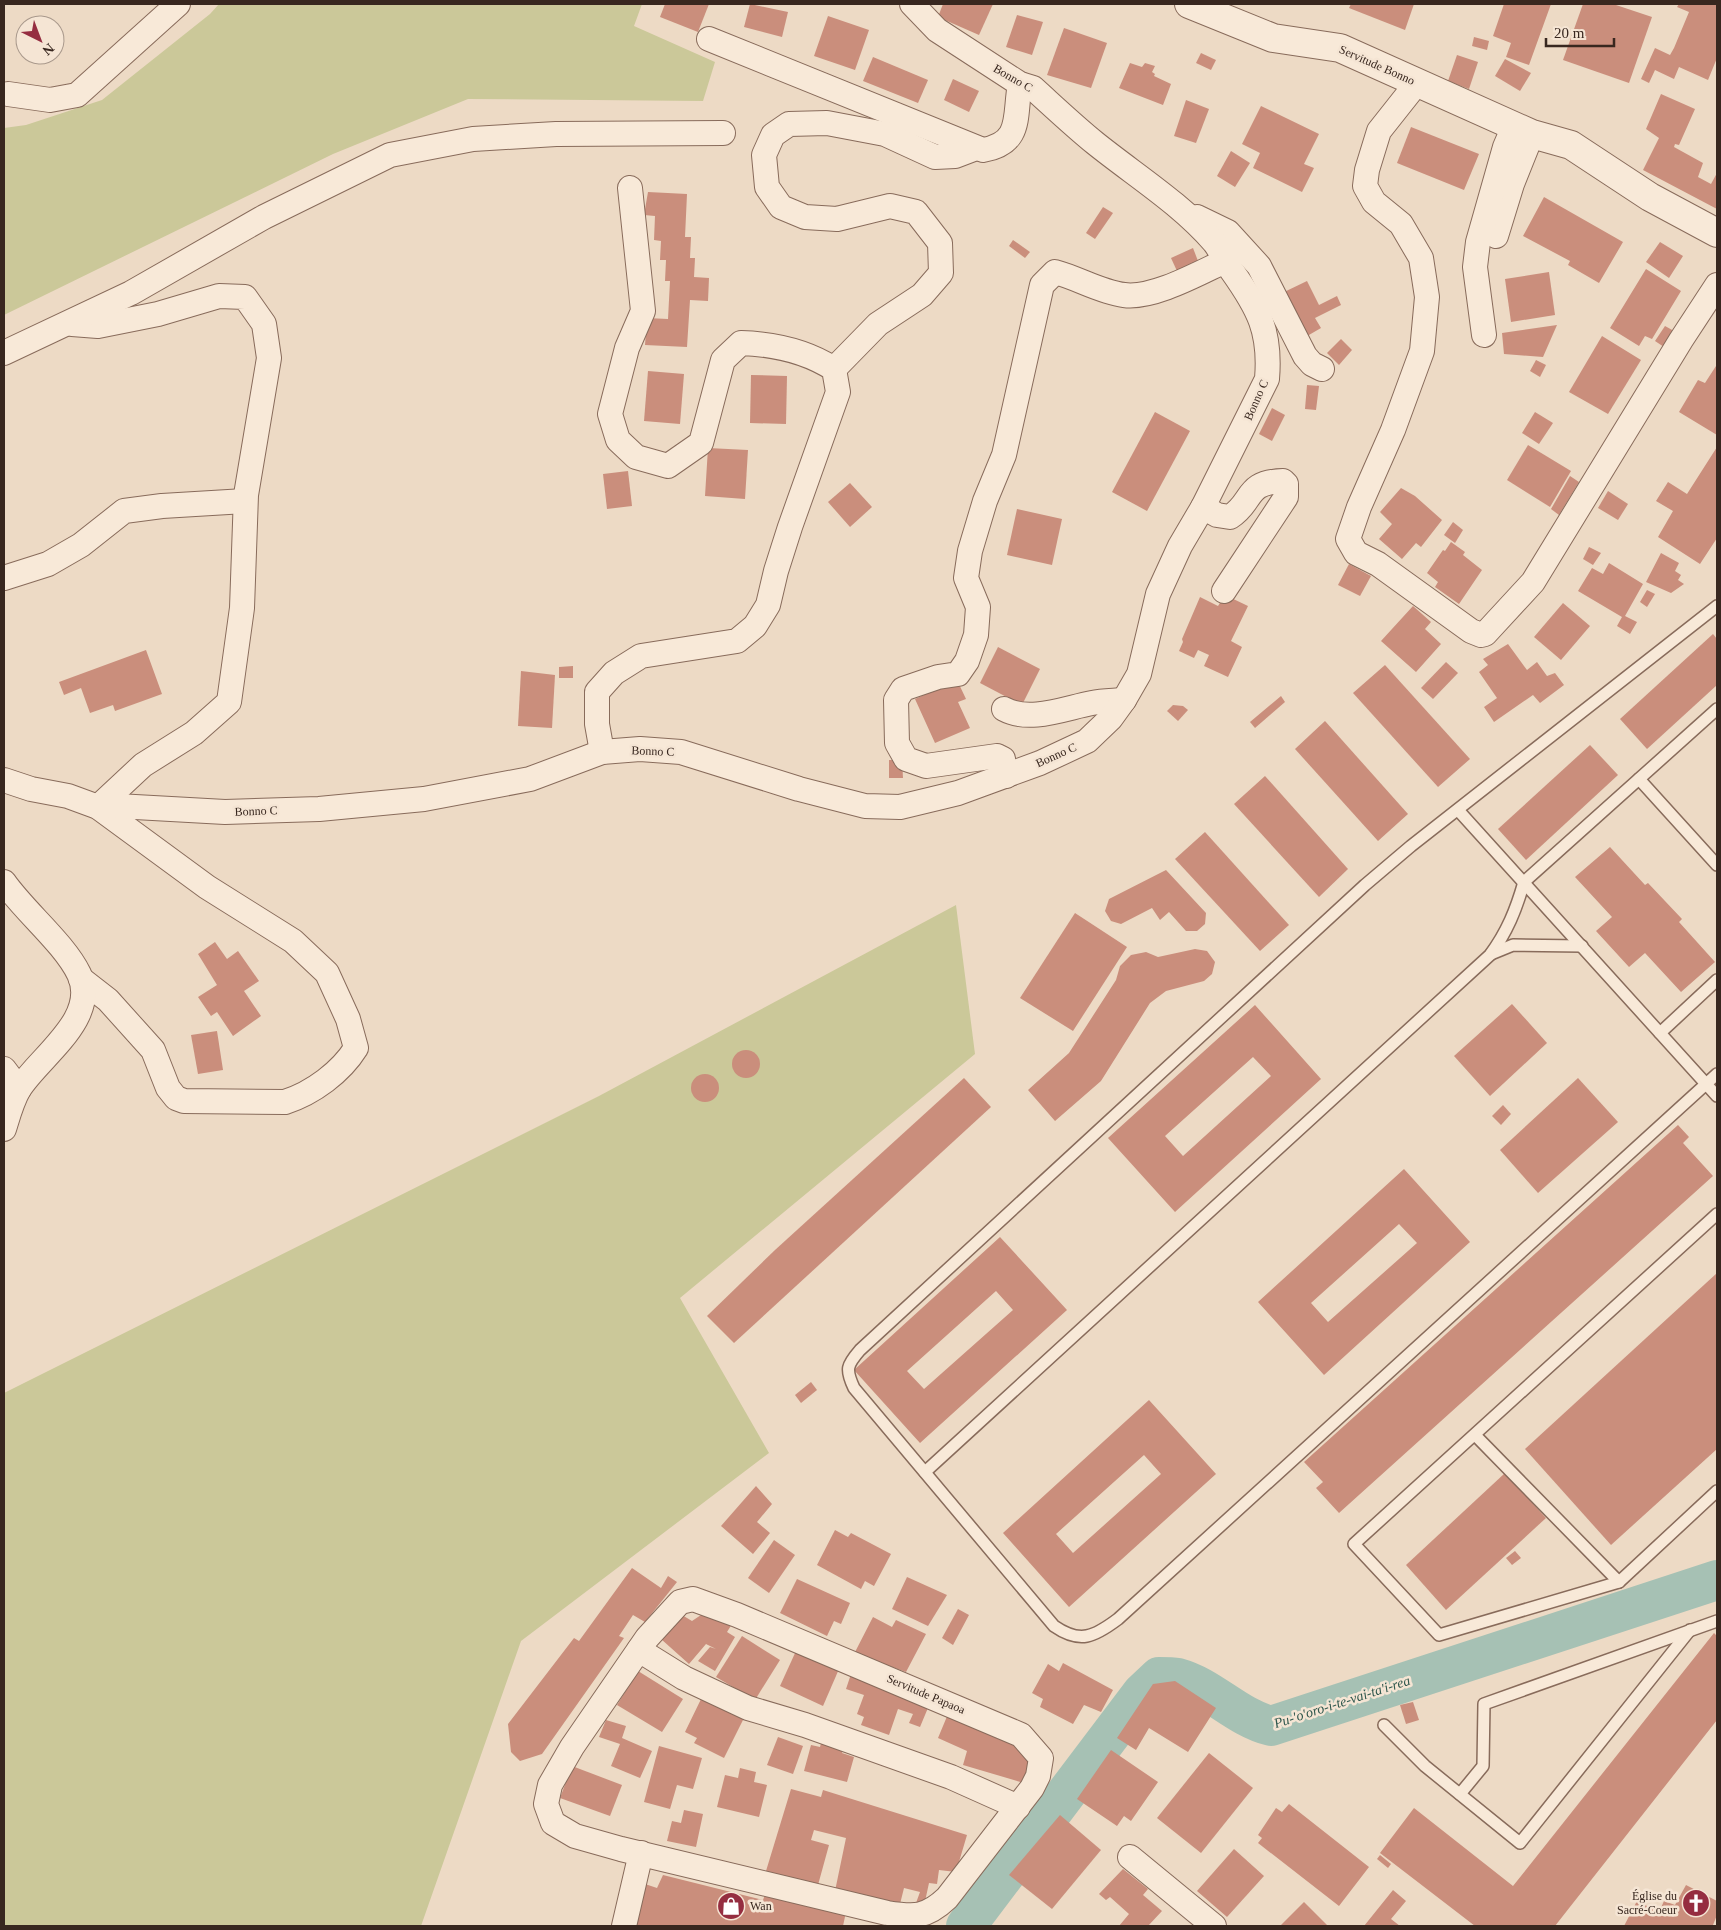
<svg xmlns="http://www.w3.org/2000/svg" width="1721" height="1930" viewBox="0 0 1721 1930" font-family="'Times New Roman',serif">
	<rect width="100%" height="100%" fill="#eddac5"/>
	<g fill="#cbc899">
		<polygon points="219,4 642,4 634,26 715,62 703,101 468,99 333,154 4,315 4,128 26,125 102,100 210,14"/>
		<polygon points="956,905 975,1054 680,1298 769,1453 521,1641 421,1926 4,1926 4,1393 599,1096"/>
	</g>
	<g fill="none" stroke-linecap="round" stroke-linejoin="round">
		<path stroke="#a6c1b4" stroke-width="40" d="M 966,1926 L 1142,1693 L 1159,1677 C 1165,1677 1172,1677 1178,1678 C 1211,1687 1236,1717 1271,1726 L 1717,1580"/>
	</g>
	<g fill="#ca8e7c" fill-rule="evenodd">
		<polygon points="665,4 709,4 698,32 660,17"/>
		<polygon points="750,4 788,12 782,37 744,27"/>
		<polygon points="943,4 993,4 979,35 938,17"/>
		<polygon points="1351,4 1414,4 1405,30 1349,8"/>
		<polygon points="1504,4 1551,4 1529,65 1506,57 1511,43 1493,36"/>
		<polygon points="1583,4 1613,4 1652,17 1629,83 1563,60"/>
		<polygon points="1679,4 1717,4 1717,58 1708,80 1679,67 1674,79 1655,70 1649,83 1641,79 1655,48 1670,55 1674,48 1689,12 1677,7"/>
		<polygon points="1017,15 1043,22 1032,55 1006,47"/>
		<polygon points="828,16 869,30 855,70 814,56"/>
		<polygon points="1064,28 1107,43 1091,88 1047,75"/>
		<polygon points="1474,37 1489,41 1487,50 1472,46"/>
		<polygon points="1201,53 1216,60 1211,70 1196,63"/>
		<polygon points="1457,55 1478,62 1469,89 1448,81"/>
		<polygon points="873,57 928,80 918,103 863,81"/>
		<polygon points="1505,59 1531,73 1520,91 1495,76"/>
		<polygon points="1130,63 1142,67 1145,63 1155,66 1152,72 1155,74 1154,76 1171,84 1163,105 1119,88"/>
		<polygon points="953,79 979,91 969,112 944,100"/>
		<polygon points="1661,94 1695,109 1679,145 1675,144 1674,147 1703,163 1698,177 1711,184 1717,173 1717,209 1643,170 1659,138 1646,129"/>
		<polygon points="1186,100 1209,109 1196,143 1174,136"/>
		<polygon points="1261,106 1319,134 1304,164 1314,168 1302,192 1253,168 1260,153 1242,144"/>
		<polygon points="1411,127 1479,154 1464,190 1397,163"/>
		<polygon points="1231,151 1250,163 1235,187 1217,176"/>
		<polygon points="648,192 687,194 685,237 691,237 690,258 695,258 694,277 709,278 708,301 690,300 687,347 645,345 647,318 668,319 670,281 665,281 666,260 660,260 661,241 654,240 655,216 644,215"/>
		<polygon points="1544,197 1623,242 1599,283 1568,265 1570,261 1523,236"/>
		<polygon points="1103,207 1113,213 1095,239 1086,233"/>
		<polygon points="1013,240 1030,252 1025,258 1009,246"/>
		<polygon points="1660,242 1683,256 1669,278 1646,262"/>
		<polygon points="1193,248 1198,261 1177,271 1171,258"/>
		<polygon points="1646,269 1681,291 1652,339 1645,336 1639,346 1610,328"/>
		<polygon points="1549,272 1555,315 1511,322 1505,279"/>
		<polygon points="1307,281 1319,305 1337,296 1341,305 1315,318 1321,328 1302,339 1280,294"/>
		<polygon points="1557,325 1543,357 1504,354 1502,333"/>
		<polygon points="1665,326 1674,331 1664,347 1655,341"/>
		<polygon points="1602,336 1641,360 1608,414 1569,392"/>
		<polygon points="1341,339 1352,350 1339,365 1327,353"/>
		<polygon points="1536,360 1546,365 1540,377 1530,371"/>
		<polygon points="1716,366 1717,366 1717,435 1679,412 1698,380 1705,383"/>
		<polygon points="648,371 684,374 680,424 644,421"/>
		<polygon points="751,375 787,376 786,424 750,423"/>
		<polygon points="1307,385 1319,386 1316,410 1305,409"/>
		<polygon points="1272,408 1285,415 1272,441 1259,434"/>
		<polygon points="1155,412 1190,431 1147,511 1112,492"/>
		<polygon points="1535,412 1553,423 1539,444 1522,433"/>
		<polygon points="1528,445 1571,471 1550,507 1507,480"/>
		<polygon points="1717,447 1717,538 1700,564 1658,537 1673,511 1656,501 1668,482 1687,494"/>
		<polygon points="708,448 748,450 745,499 705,496"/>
		<polygon points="628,471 632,506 607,509 603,474"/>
		<polygon points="1570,476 1579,482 1559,515 1551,509"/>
		<polygon points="850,483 872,507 850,527 828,502"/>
		<polygon points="1401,488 1415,496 1442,520 1421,547 1416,543 1402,559 1379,539 1392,524 1380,512"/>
		<polygon points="1608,491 1628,504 1618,520 1598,508"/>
		<polygon points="1017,509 1062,519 1052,565 1007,555"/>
		<polygon points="1453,522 1463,530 1455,543 1444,535"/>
		<polygon points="1451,542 1465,552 1463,555 1482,570 1459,604 1435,587 1438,582 1427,573 1443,550 1445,551"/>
		<polygon points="1589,547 1601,553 1593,565 1583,559"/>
		<polygon points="1661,553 1679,563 1675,571 1681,575 1678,580 1684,584 1671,593 1646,582"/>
		<polygon points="1609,563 1643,584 1625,616 1637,622 1630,634 1617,626 1622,617 1578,591 1592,568 1603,574"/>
		<polygon points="1349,564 1371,576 1360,596 1338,585"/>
		<polygon points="1647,590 1655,594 1647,607 1640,602"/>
		<polygon points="1225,595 1248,606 1231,641 1242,647 1228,677 1204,666 1209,655 1198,650 1194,658 1179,651 1183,642 1182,639 1200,597 1218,606"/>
		<polygon points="1563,603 1590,626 1561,660 1534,637"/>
		<polygon points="1413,606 1431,622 1425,629 1441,644 1416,672 1381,641"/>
		<polygon points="1713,634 1717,639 1717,685 1647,749 1620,719"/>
		<polygon points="1508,644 1527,670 1537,662 1547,676 1555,673 1564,685 1540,703 1533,695 1494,722 1484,707 1497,698 1479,672 1488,665 1483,659"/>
		<polygon points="998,647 1040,669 1022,705 980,683"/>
		<polygon points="146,650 162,694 115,711 113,705 90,713 81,688 64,695 59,682"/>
		<polygon points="1446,662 1458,673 1433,699 1421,688"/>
		<polygon points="1385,665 1470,759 1438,787 1353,693"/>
		<polygon points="573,666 573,678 559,678 559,667"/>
		<polygon points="521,671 555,675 552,728 518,726"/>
		<polygon points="957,680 966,699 958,702 970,728 935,743 915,699"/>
		<polygon points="1281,696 1285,702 1255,728 1250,722"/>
		<polygon points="1173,705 1183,706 1188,710 1178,721 1167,711"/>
		<polygon points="1325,721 1408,814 1378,841 1295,749"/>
		<polygon points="1590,745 1618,775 1526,860 1498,829"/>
		<polygon points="889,760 902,760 903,778 889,778"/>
		<polygon points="1265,776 1348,869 1319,897 1234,804"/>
		<polygon points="1205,832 1289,925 1260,951 1175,859"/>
		<polygon points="1610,847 1645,885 1648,883 1682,919 1679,922 1715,962 1681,992 1645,953 1629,967 1596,931 1612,917 1575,877"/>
		<polygon points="1166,870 1206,913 1205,924 1197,931 1186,931 1169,912 1160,920 1152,908 1121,924 1111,921 1105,911 1109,899"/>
		<polygon points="1075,913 1127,947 1073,1031 1020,998"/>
		<polygon points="215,942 227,959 238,951 259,981 244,991 261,1016 233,1036 217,1012 211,1016 198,997 217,985 198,954"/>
		<polygon points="1195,949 1207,951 1215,962 1212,974 1204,981 1166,991 1150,1003 1101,1081 1055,1121 1028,1090 1069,1053 1116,980 1120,966 1131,955 1146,952 1158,957"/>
		<polygon points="1512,1004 1547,1043 1490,1096 1454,1056"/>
		<path d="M 1255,1005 L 1321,1079 L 1175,1212 L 1108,1138 ZM 1253,1057 L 1271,1076 L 1183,1156 L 1165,1136 Z"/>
		<polygon points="217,1031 223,1070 198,1074 191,1035"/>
		<circle cx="746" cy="1064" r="14"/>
		<circle cx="705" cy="1088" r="14"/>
		<polygon points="964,1078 991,1107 734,1343 707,1316 775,1250"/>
		<polygon points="1578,1078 1618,1122 1538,1193 1500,1150"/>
		<polygon points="1503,1105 1511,1114 1501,1125 1492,1116"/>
		<polygon points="1678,1125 1689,1137 1683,1143 1713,1176 1339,1513 1316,1488 1323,1482 1304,1462"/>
		<path d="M 1404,1169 L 1470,1242 L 1324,1375 L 1258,1302 ZM 1399,1224 L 1417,1243 L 1328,1322 L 1311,1303 Z"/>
		<path d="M 1000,1237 L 1067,1310 L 920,1443 L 854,1370 ZM 996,1291 L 1013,1310 L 924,1389 L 907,1371 Z"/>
		<polygon points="1717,1273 1717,1449 1611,1545 1525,1449"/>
		<polygon points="811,1382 817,1390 801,1403 795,1395"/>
		<path d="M 1149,1400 L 1216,1474 L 1069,1607 L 1003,1533 ZM 1144,1455 L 1161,1474 L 1073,1553 L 1056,1534 Z"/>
		<polygon points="1505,1473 1546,1518 1446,1610 1406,1565"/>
		<polygon points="756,1486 772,1504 757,1522 770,1533 753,1554 721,1526"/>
		<polygon points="835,1530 848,1537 851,1533 891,1554 874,1586 865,1581 861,1589 817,1565"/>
		<polygon points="774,1540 795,1555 769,1593 748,1578"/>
		<polygon points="1515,1551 1521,1558 1512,1565 1506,1558"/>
		<polygon points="632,1568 661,1588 668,1576 677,1582 645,1622 633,1615 619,1636 624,1638 542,1754 520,1761 511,1752 508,1724 574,1638 579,1641"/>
		<polygon points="907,1577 947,1595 928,1626 892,1609"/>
		<polygon points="797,1579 850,1603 841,1624 834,1621 827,1636 780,1613"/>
		<polygon points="958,1609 969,1615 953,1645 942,1638"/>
		<polygon points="704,1613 732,1624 727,1632 735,1637 715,1671 698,1661 710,1647 716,1649 706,1644 689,1664 661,1639 682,1615 692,1621"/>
		<polygon points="873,1617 892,1627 896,1620 926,1634 906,1672 884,1664 882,1667 854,1654"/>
		<polygon points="1714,1633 1717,1636 1717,1720 1555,1926 1475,1926 1380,1853 1414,1808 1513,1886"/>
		<polygon points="742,1636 780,1660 755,1700 716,1677"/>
		<polygon points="796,1651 839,1669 823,1706 780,1686"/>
		<polygon points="1063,1663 1113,1690 1101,1712 1084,1705 1073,1724 1040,1707 1043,1699 1032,1693 1048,1664 1059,1671"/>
		<polygon points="638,1671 683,1699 662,1732 617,1705"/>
		<polygon points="851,1674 930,1703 920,1727 909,1723 913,1714 898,1709 889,1735 861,1725 864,1717 857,1714 864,1695 846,1689"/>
		<polygon points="1175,1681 1216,1708 1188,1752 1149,1728 1136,1750 1117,1738 1153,1684"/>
		<polygon points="703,1695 745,1716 724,1758 694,1743 697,1738 685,1732"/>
		<polygon points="1413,1702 1419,1720 1406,1724 1400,1705"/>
		<polygon points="948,1714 1022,1743 1033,1759 1024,1783 963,1765 967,1751 938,1738"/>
		<polygon points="606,1720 626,1726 622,1738 652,1751 640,1778 611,1766 620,1744 599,1737"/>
		<polygon points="778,1737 803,1746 793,1774 767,1765"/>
		<polygon points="822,1740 844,1746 842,1753 854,1757 847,1782 804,1771 811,1745 820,1747"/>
		<polygon points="659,1746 702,1758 693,1789 677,1785 670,1809 644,1802"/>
		<polygon points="1111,1750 1158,1782 1131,1821 1124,1816 1117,1826 1077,1799"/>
		<polygon points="1209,1753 1253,1788 1201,1853 1157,1818"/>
		<polygon points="572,1766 622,1785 610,1816 560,1798"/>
		<polygon points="740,1768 756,1772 754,1782 767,1785 759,1817 717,1807 725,1775 738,1778"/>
		<polygon points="791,1789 821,1797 823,1790 967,1835 956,1872 939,1870 937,1884 929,1883 924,1906 916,1903 920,1892 904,1888 900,1904 835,1891 846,1838 814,1830 811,1840 829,1845 818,1885 766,1871"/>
		<polygon points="1289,1804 1369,1867 1339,1906 1258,1843 1262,1838 1258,1835 1276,1808 1282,1812"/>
		<polygon points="684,1810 703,1814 696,1847 667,1841 672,1821 681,1823"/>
		<polygon points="1060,1815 1101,1850 1052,1909 1009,1875"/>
		<polygon points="1234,1849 1264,1876 1227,1917 1197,1891"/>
		<polygon points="1380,1855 1391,1864 1388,1868 1377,1859"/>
		<polygon points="1123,1869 1148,1889 1143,1895 1162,1911 1148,1926 1119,1926 1129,1914 1110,1897 1106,1900 1099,1894"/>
		<polygon points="663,1875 763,1900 766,1892 846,1912 843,1926 633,1926 645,1884 657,1888"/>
		<polygon points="1686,1885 1717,1901 1717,1915 1713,1925 1715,1926 1624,1926 1637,1901 1659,1912 1664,1901 1675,1905"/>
		<polygon points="1393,1890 1406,1901 1391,1919 1400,1926 1364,1926"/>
		<polygon points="1304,1902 1328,1926 1280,1926"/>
	</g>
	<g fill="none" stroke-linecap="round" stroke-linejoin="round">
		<g stroke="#886b5b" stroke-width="14">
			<g id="service">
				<path d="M 1717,606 L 1411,846 L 1365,885 L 860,1350 C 847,1365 845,1369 854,1388 L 1054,1626 C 1080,1644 1094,1637 1118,1619 L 1717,1074"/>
				<polyline points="1639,779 1717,865"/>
				<polyline points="1458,810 1717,1096"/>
				<polyline points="1491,954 1513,945 1582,946"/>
				<polyline points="1660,1033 1717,980"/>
				<polyline points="1475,1435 1619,1582 1717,1491"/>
				<path d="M 925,1472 L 1490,955 C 1507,932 1516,910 1524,882 L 1717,709"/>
				<polyline points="1619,1582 1439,1635 1354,1544 1717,1214"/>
				<polyline points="1384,1725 1425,1766 1520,1843 1690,1630"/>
				<polyline points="1460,1794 1483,1766 1484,1704 1717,1621"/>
			</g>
		</g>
		<g stroke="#886b5b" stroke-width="26">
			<g id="minor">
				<path d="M 709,39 L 983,150 C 1023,143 1014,116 1020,84"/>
				<polyline points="1417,83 1379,131 1367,170 1365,186 1374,202 1401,224 1421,258 1427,297 1422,351 1393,430 1359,507 1348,539 1356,553 1378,564 1471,631 1481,635 1485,634 1533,582 1681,340 1717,285"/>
				<polyline points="8,94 50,100 77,95 178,4"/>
				<polyline points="1197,217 1228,232 1259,266 1305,356 1312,364 1322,369"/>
				<polyline points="1496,236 1512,184 1532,134"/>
				<polyline points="72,324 98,326 158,314 219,296 245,297 264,324 269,358 246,495 242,608 229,702 194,733 143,765 98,807"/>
				<polyline points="1484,335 1475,267 1478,242 1505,147 1514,126"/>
				<polyline points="4,353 131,293 264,217 390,155 473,139 556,134 723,133"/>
				<polyline points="834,369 878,324 922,295 941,273 940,243 916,212 890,206 837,219 805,217 781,207 767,187 764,155 773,135 789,124 827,123 885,134 935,157 955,156 976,148"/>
				<path d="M 1203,507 L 1217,515 L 1230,517 C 1254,502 1244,482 1283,481 L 1286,484 L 1286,497 L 1224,591"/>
				<polyline points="4,578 48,564 81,545 124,511 162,506 245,501"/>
				<path d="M 1004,709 C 1030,723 1065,708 1092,703 C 1102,701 1113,701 1124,700"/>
				<path d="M 602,752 L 597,724 L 597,692 L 614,673 L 641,656 L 737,641 L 755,626 L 768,605 L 776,571 L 790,527 L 838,392 L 834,369 C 806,351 774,344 741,343 L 723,360 L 701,443 L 668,466 L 636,457 L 618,440 L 610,414 L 627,348 L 643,311 L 630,188"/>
				<path d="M 1006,776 L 1003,759 L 997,756 L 926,766 L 906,759 L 897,743 L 896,700 L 903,689 L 938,677 L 958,674 L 967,661 L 976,635 L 978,607 L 966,578 L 970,551 L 985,501 L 1004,455 L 1042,285 L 1055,272 C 1078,278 1100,292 1124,295 C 1153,299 1199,273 1225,261"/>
				<path d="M 4,780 L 31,789 L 68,796 L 98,807 L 207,887 L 293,941 L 327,973 L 348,1019 L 356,1048 C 341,1072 313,1093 285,1102 L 184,1101 L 176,1098 L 168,1088 L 153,1050 L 108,1000 L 81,979"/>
				<path d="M 99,805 L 225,812 L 319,809 L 424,799 L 530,779 L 602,752 L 640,749 L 681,752 L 799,789 L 865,806 L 900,807 L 958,793 L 1040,763 L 1087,741 L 1111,718 L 1124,700 L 1139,674 L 1158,594 L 1180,546 L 1203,507 L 1267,379 C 1271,332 1259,309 1232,271 C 1226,262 1221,251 1214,242 C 1180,203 1136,176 1095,143 C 1074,126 1054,107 1033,88 L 1020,84 L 937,30 L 912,4"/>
				<path d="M 4,882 C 24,911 64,943 79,974 C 100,1018 39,1057 19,1089 C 12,1101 8,1116 4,1129"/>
				<polyline points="4,1069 19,1089"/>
				<path d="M 693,1599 L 737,1615 L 1021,1735 L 1041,1758 L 1038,1776 L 1032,1788 L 947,1898 C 926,1918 914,1917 887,1913 L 621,1849 L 575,1836 L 553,1823 L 546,1804 L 550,1785 L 572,1747 L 647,1638 L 680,1602 Z"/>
				<polyline points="639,1650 684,1678 748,1708 805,1725 951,1777 1018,1807"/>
				<polyline points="1130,1857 1214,1926"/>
				<polyline points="624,1926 641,1853"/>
			</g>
		</g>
		<g stroke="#886b5b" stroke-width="30">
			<polyline id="tertiary" points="1189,4 1273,38 1340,48 1532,134 1571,145 1650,197 1717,233"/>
		</g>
		<use href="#service" stroke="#f8e9d8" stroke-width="11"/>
		<use href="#minor" stroke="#f8e9d8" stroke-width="24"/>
		<use href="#tertiary" stroke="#f8e9d8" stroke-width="28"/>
	</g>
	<defs>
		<g id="church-disc" transform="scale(1.4375)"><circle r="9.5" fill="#952d40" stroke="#f5e5d4"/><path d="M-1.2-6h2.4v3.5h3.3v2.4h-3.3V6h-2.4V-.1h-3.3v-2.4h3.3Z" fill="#fff"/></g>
		<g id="shop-disc" transform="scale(1.4375)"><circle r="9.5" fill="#952d40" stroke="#f5e5d4"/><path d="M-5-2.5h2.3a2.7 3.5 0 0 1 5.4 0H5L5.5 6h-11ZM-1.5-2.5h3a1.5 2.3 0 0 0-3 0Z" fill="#fff"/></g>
	</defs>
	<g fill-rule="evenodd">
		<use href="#church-disc" x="1696" y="1903"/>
		<use href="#shop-disc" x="731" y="1906"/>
	</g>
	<g text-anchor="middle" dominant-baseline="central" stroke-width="5" stroke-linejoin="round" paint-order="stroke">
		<g font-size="12" fill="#38271f" stroke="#f5e5d4">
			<text transform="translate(1377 65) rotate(24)">Servitude Bonno</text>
			<text transform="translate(1013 78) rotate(30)">Bonno C</text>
			<text transform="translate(1256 400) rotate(-66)">Bonno C</text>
			<text transform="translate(653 751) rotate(2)">Bonno C</text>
			<text transform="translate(1056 755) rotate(-24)">Bonno C</text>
			<text transform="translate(256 811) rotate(-2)">Bonno C</text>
			<text transform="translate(926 1694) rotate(23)">Servitude Papaoa</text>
		</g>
		<g font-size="12" fill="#38271f" stroke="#f5e5d4" text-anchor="end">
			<text x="1677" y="1896">Église du<tspan x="1677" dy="14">Sacré-Coeur</tspan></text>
			<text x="750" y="1906" text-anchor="start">Wan</text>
		</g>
		<g font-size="14" font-style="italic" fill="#2f574d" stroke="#f5e5d4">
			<text transform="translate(1342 1702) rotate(-18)">Pu-'o'oro-i-te-vai-ta'i-rea</text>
		</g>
	</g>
	<rect width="1721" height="1930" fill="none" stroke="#38271f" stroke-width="10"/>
	<g transform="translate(40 40) rotate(138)"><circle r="24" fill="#f5e5d4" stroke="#a9998c"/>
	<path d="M0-4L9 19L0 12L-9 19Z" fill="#952d40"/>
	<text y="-8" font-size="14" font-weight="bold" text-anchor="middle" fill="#38271f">N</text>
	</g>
	<path d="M1546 38v8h68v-8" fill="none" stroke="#38271f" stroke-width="2.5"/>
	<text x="1554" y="38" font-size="15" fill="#38271f" stroke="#f5e5d4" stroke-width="4" paint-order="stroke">20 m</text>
</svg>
